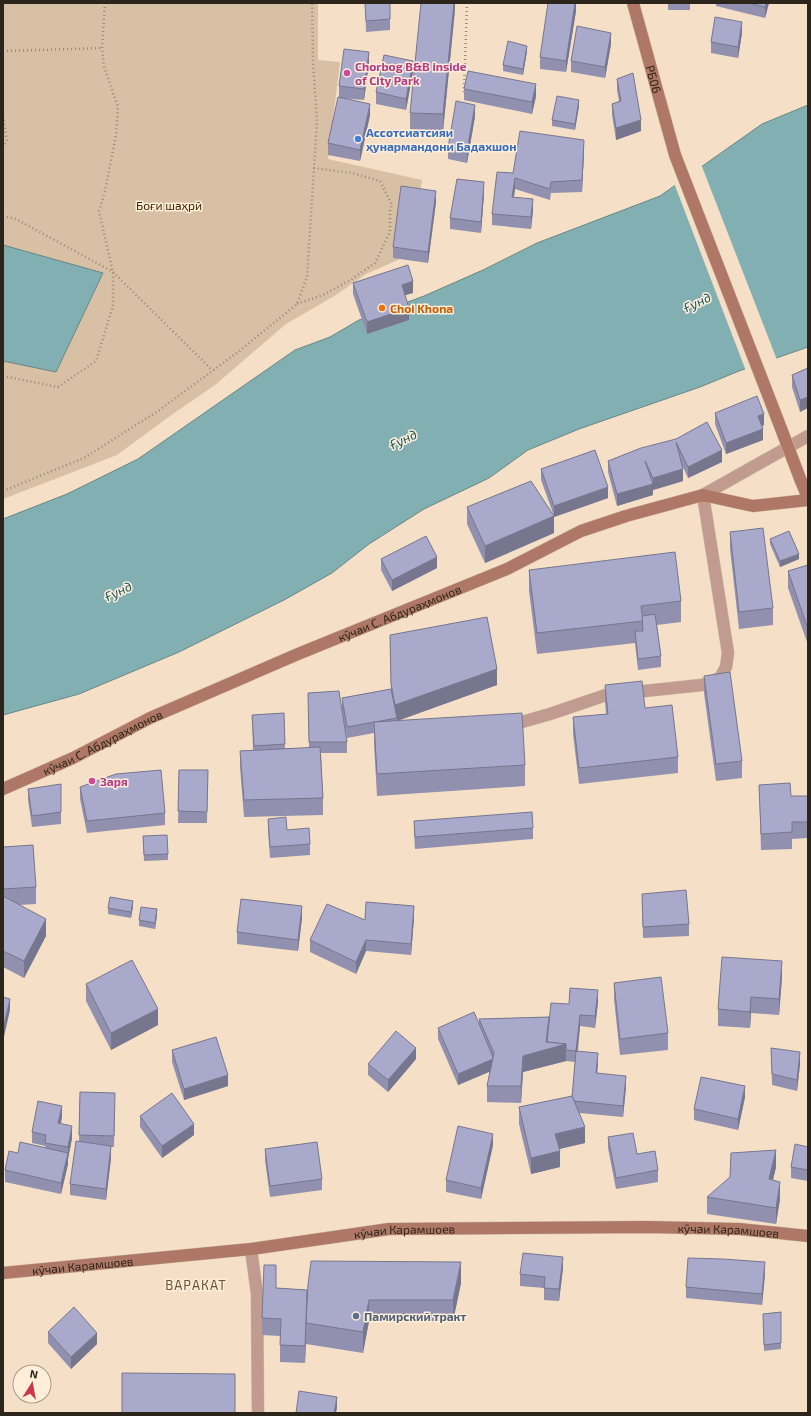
<svg xmlns="http://www.w3.org/2000/svg" width="811" height="1416" viewBox="0 0 811 1416" font-family="'Exo 2',sans-serif">
	<rect width="100%" height="100%" fill="#f5e0c7"/>
	<polygon fill="#d7c0a3" points="3,3 318,3 318,60 340,62 328,159 422,180 414,232 409,255 366,274 336,295 286,324 215,385 170,416 117,455 3,499"/>
	<g fill="#82b0b2" stroke="#688685">
		<polygon points="808,105 808,347 739,371 700,387 579,429 528,450 489,478 424,509 369,544 332,573 284,600 179,652 79,694 3,715 3,519 67,494 138,459 295,350 330,337 359,320 424,296 483,270 537,243 660,196 762,124"/>
		<polygon points="3,245 103,273 56,372 3,361"/>
	</g>
	<polygon fill="#f5e0c7" points="701,164 777,360 746,371 674,183"/>
	<g fill="none" stroke-linecap="round" stroke-linejoin="round">
		<g stroke="#d1bea8" stroke-width="13">
			<g id="street">
				<polyline points="507,725 522,722 550,714 606,695 702,685 720,678 726,667 728,653 703,495 808,436"/>
				<polyline points="251,1249 257,1294 258,1413"/>
			</g>
		</g>
		<g stroke="#d1bea8" stroke-width="13">
			<g id="secondary">
				<path id="s1" d="M 633,3 L 675,155 L 777,418"/>
				<polyline points="801,481 808,498"/>
				<path id="s2" d="M 3,789 L 73,758 L 150,718 L 298,654 L 507,569 L 581,531 L 626,516 L 703,495 L 753,506 L 808,500"/>
				<path id="s3" d="M 3,1273 L 251,1249 L 389,1229 L 647,1227 L 739,1229 L 808,1236"/>
			</g>
		</g>
		<g stroke="#988a78" stroke-width="2.5" stroke-dasharray="1 3" stroke-linecap="butt">
			<polyline points="3,51 102,48"/>
			<polyline points="464,92 467,3"/>
			<polyline points="3,116 7,141 3,147"/>
			<polyline points="3,216 16,219 113,272 212,370"/>
			<polyline points="297,304 323,295 352,279 375,263 390,232 390,210 392,205 380,181 352,173 313,168"/>
			<polyline points="3,376 58,387 96,361 113,306 113,272 99,211 105,191 116,135 118,107 104,67 102,48 105,3"/>
			<polyline points="3,491 84,458 158,411 238,352 297,304 307,277 317,121 313,62 312,3"/>
		</g>
		<use href="#street" stroke="#c19b8f" stroke-width="12"/>
		<use href="#secondary" stroke="#ae7766" stroke-width="12"/>
		<g stroke="#d1bea8" stroke-width="13" stroke-linecap="butt">
			<polyline id="secondary-bridge" points="777,418 801,481"/>
		</g>
		<use href="#secondary-bridge" stroke="#ae7766" stroke-width="12"/>
	</g>
	<g fill="#9191af">
		<polygon points="365,3 390,3 390,30 366,32"/>
		<polygon points="455,3 455,9 443,131 410,129 410,113"/>
		<polygon points="576,3 576,11 566,72 540,69 540,57"/>
		<rect x="668" y="3" width="22" height="7"/>
		<polygon points="716,3 769,3 765,18 716,6"/>
		<polygon points="742,33 738,58 711,53 711,42"/>
		<polygon points="611,44 605,78 571,72 571,61"/>
		<polygon points="527,51 523,75 503,71 503,65"/>
		<polygon points="369,63 364,100 339,98 370,115 360,161 328,155 328,143 339,97 339,86"/>
		<polygon points="413,72 406,110 376,104 376,92"/>
		<polygon points="617,79 641,131 616,140 612,115 612,104 619,101 617,90"/>
		<polygon points="464,89 536,96 532,114 464,100"/>
		<polygon points="579,106 575,130 552,126 552,120"/>
		<polygon points="475,116 467,163 448,159 448,148"/>
		<polygon points="584,151 582,192 551,193 550,200 515,189 514,197 533,210 531,229 492,225 492,214 513,173"/>
		<polygon points="484,194 481,233 450,229 450,218"/>
		<polygon points="436,202 428,263 393,258 393,247"/>
		<polygon points="353,283 413,293 405,295 409,320 367,334 353,294"/>
		<polygon points="808,368 800,412 792,387 792,375"/>
		<polygon points="715,413 764,425 762,426 763,440 726,454 715,424"/>
		<polygon points="676,439 722,462 688,478 682,465 683,481 653,490 653,495 617,506 608,472 608,461"/>
		<polygon points="541,469 608,498 554,517 554,533 485,563 467,524 467,507 554,516 541,480"/>
		<polygon points="730,532 773,608 773,625 739,629 730,549"/>
		<polygon points="770,539 799,559 780,567 770,544"/>
		<polygon points="381,559 437,568 392,591 381,570"/>
		<polygon points="808,565 808,645 788,588 788,571"/>
		<polygon points="529,570 681,601 681,622 657,625 661,656 661,667 638,670 635,643 537,654 529,591"/>
		<polygon points="390,635 497,685 397,721 525,765 525,786 377,796 374,744 374,733 347,738 342,711 347,742 347,753 321,753 323,798 323,815 244,817 240,767 240,751 253,750 252,715 284,713 285,749 309,748 308,693 342,709 342,698 391,689"/>
		<polygon points="704,676 742,761 742,778 716,781 704,693"/>
		<polygon points="605,685 645,708 678,757 678,773 579,784 573,734 573,717 606,714 605,702"/>
		<polygon points="179,770 208,770 207,823 178,823"/>
		<polygon points="61,784 61,824 32,827 28,800 28,789"/>
		<polygon points="759,785 791,796 808,796 808,838 792,839 792,849 761,850"/>
		<polygon points="80,787 165,813 165,825 87,833 80,799"/>
		<polygon points="268,819 287,830 310,844 310,855 270,858 268,830"/>
		<polygon points="414,821 533,828 533,839 415,849 414,832"/>
		<polygon points="143,836 168,854 168,860 144,861"/>
		<polygon points="3,847 36,887 36,904 19,905 46,936 24,978 3,967"/>
		<polygon points="642,894 689,924 689,936 643,938"/>
		<polygon points="133,906 131,918 108,914 108,908"/>
		<polygon points="157,915 155,929 139,926 139,920"/>
		<polygon points="302,918 298,951 237,944 237,932"/>
		<polygon points="414,918 411,955 366,951 356,974 310,952 310,940 365,920"/>
		<polygon points="782,977 779,1015 751,1013 750,1028 718,1026 718,1009"/>
		<polygon points="614,983 668,1033 668,1050 620,1055 614,999"/>
		<polygon points="86,984 158,1025 111,1050 86,1001"/>
		<polygon points="598,1002 595,1028 580,1026 578,1051 598,1064 597,1073 626,1087 623,1117 579,1113 585,1143 559,1149 560,1167 531,1174 519,1124 519,1107 572,1097 575,1062 566,1061 523,1072 521,1103 487,1102 487,1086 490,1071 458,1085 438,1039 438,1028 479,1025 479,1019 549,1017 569,1004"/>
		<polygon points="771,1048 800,1064 797,1091 772,1085"/>
		<polygon points="172,1050 228,1086 184,1100 172,1062"/>
		<polygon points="416,1059 388,1092 368,1075 368,1064"/>
		<polygon points="80,1092 115,1104 114,1147 111,1147 111,1158 106,1200 70,1195 70,1184 79,1142"/>
		<polygon points="745,1097 738,1130 694,1120 694,1109"/>
		<polygon points="140,1116 194,1135 162,1158 140,1127"/>
		<polygon points="62,1117 61,1124 72,1138 68,1159 68,1164 61,1194 5,1182 5,1170 18,1153 45,1148 45,1146 32,1143 32,1132"/>
		<polygon points="608,1137 637,1154 658,1170 658,1182 616,1189 608,1148"/>
		<polygon points="493,1145 481,1199 446,1192 446,1180"/>
		<polygon points="808,1147 808,1181 791,1178 791,1167"/>
		<polygon points="265,1149 322,1179 322,1190 270,1197 265,1160"/>
		<polygon points="776,1167 773,1180 780,1199 776,1224 707,1214 707,1197"/>
		<polygon points="563,1268 559,1301 544,1300 544,1288 520,1286 520,1274"/>
		<polygon points="765,1274 762,1305 686,1298 686,1287"/>
		<polygon points="461,1283 453,1321 369,1321 363,1353 306,1344 306,1340 305,1363 280,1362 280,1336 262,1335 262,1318 276,1288 307,1290"/>
		<polygon points="781,1312 781,1349 764,1351 763,1314"/>
		<polygon points="48,1332 97,1344 71,1369 48,1343"/>
	</g>
	<g fill="#76768e">
		<polygon points="454,3 455,3 455,9 443,131 443,114"/>
		<polygon points="575,3 576,3 576,11 566,72 566,61"/>
		<polygon points="766,3 769,3 765,18 765,7"/>
		<polygon points="742,22 742,33 738,58 738,47"/>
		<polygon points="611,33 611,44 605,78 605,67"/>
		<polygon points="527,46 527,51 523,75 523,69"/>
		<polygon points="369,52 369,63 364,100 364,89"/>
		<polygon points="413,61 413,72 406,110 406,99"/>
		<polygon points="536,84 536,96 532,114 532,102"/>
		<polygon points="579,100 579,106 575,130 575,124"/>
		<polygon points="370,104 370,115 360,161 360,150"/>
		<polygon points="475,105 475,116 467,163 467,151"/>
		<polygon points="641,120 641,131 616,140 616,128"/>
		<polygon points="584,140 584,151 582,192 582,180"/>
		<polygon points="515,178 515,189 512,208 512,197"/>
		<polygon points="484,182 484,194 481,233 481,222"/>
		<polygon points="436,191 436,202 428,263 428,252"/>
		<polygon points="533,199 533,210 531,229 531,217"/>
		<polygon points="413,281 413,293 402,296 402,285"/>
		<polygon points="409,308 409,320 367,334 367,322"/>
		<polygon points="808,397 808,408 800,412 800,400"/>
		<polygon points="764,414 764,425 758,428 758,416"/>
		<polygon points="763,429 763,440 726,454 726,443"/>
		<polygon points="722,450 722,462 688,478 688,467"/>
		<polygon points="683,469 683,481 653,490 653,495 617,506 617,494 653,484 653,478"/>
		<polygon points="608,487 608,498 554,517 554,506"/>
		<polygon points="554,516 554,533 485,563 485,546"/>
		<polygon points="799,554 799,559 780,567 780,561"/>
		<polygon points="437,557 437,568 392,591 392,580"/>
		<polygon points="497,669 497,685 397,721 397,718 395,718 395,705"/>
		<polygon points="133,901 133,906 131,918 131,912"/>
		<polygon points="302,906 302,918 298,951 298,940"/>
		<polygon points="414,906 414,918 411,955 411,944"/>
		<polygon points="157,909 157,915 155,929 155,923"/>
		<polygon points="46,919 46,936 24,978 24,961"/>
		<polygon points="366,940 366,951 356,974 356,962"/>
		<polygon points="782,961 782,977 779,1015 779,999"/>
		<polygon points="598,990 598,1002 595,1028 595,1016"/>
		<polygon points="751,997 751,1013 750,1028 750,1012"/>
		<polygon points="10,999 10,1010 3,1041 3,1029"/>
		<polygon points="158,1009 158,1025 111,1050 111,1033"/>
		<polygon points="580,1015 580,1026 576,1062 576,1051"/>
		<polygon points="566,1044 566,1061 523,1072 521,1103 521,1086 523,1056"/>
		<polygon points="416,1048 416,1059 388,1092 388,1080"/>
		<polygon points="800,1052 800,1064 797,1091 797,1080"/>
		<polygon points="598,1053 598,1064 596,1084 596,1073"/>
		<polygon points="494,1058 494,1070 458,1085 458,1074"/>
		<polygon points="228,1075 228,1086 184,1100 184,1089"/>
		<polygon points="626,1076 626,1087 623,1117 623,1106"/>
		<polygon points="745,1086 745,1097 738,1130 738,1119"/>
		<polygon points="62,1106 62,1117 58,1135 58,1123"/>
		<polygon points="194,1124 194,1135 162,1158 162,1146"/>
		<polygon points="72,1126 72,1138 68,1159 68,1147"/>
		<polygon points="585,1127 585,1143 555,1150 555,1134"/>
		<polygon points="493,1134 493,1145 481,1199 481,1188"/>
		<polygon points="111,1146 111,1158 106,1200 106,1189"/>
		<polygon points="776,1150 776,1167 769,1196 769,1179"/>
		<polygon points="560,1151 560,1167 531,1174 531,1158"/>
		<polygon points="68,1153 68,1164 61,1194 61,1183"/>
		<polygon points="780,1182 780,1199 776,1224 776,1208"/>
		<polygon points="563,1257 563,1268 559,1301 559,1289"/>
		<polygon points="461,1262 461,1283 453,1321 453,1300"/>
		<polygon points="765,1262 765,1274 762,1305 762,1294"/>
		<polygon points="369,1300 369,1321 363,1353 363,1332"/>
		<polygon points="306,1324 306,1340 305,1363 305,1346"/>
		<polygon points="97,1333 97,1344 71,1369 71,1357"/>
		<polygon points="337,1397 337,1408 336,1413 334,1413"/>
	</g>
	<g fill="#a9a9cb" stroke="#76768e">
		<polygon points="365,3 390,3 390,19 366,21"/>
		<polygon points="421,3 454,3 443,114 410,113"/>
		<polygon points="548,3 575,3 566,61 540,57"/>
		<polygon points="749,3 766,3 765,7"/>
		<polygon points="715,17 742,22 738,47 711,42"/>
		<polygon points="577,26 611,33 605,67 571,61"/>
		<polygon points="508,41 527,46 523,69 503,65"/>
		<polygon points="344,49 369,52 364,89 339,86"/>
		<polygon points="384,55 413,61 406,99 376,92"/>
		<polygon points="468,71 536,84 532,102 464,89"/>
		<polygon points="633,73 641,120 616,128 612,104 621,101 617,79"/>
		<polygon points="557,96 579,100 575,124 552,120"/>
		<polygon points="338,97 370,104 360,150 328,143"/>
		<polygon points="456,101 475,105 467,151 448,148"/>
		<polygon points="520,131 584,140 582,180 551,182 550,189 515,178 512,197 533,199 531,217 492,214 497,172 513,173"/>
		<polygon points="457,179 484,182 481,222 450,218"/>
		<polygon points="401,186 436,191 428,252 393,247"/>
		<polygon points="408,265 413,281 402,285 409,308 367,322 353,283"/>
		<polygon points="808,368 808,397 800,400 792,375"/>
		<polygon points="757,396 764,414 758,416 763,429 726,443 715,413"/>
		<polygon points="707,422 722,450 688,467 676,442 683,469 653,478 645,461 653,484 617,494 608,461 641,448 676,439"/>
		<polygon points="595,450 608,487 554,506 541,469"/>
		<polygon points="531,481 554,516 485,546 467,507"/>
		<polygon points="763,528 773,608 739,612 730,532"/>
		<polygon points="789,531 799,554 780,561 770,539"/>
		<polygon points="426,536 437,557 392,580 381,559"/>
		<polygon points="675,552 681,601 641,606 643,621 537,633 529,570"/>
		<polygon points="808,565 808,629 788,571"/>
		<polygon points="655,614 661,656 638,659 635,631 643,631 642,616"/>
		<polygon points="487,617 497,669 395,705 391,684 390,635"/>
		<polygon points="730,672 742,761 716,764 704,676"/>
		<polygon points="642,681 645,708 672,705 678,757 579,768 573,717 608,714 605,685"/>
		<polygon points="391,689 397,718 347,727 342,698"/>
		<polygon points="339,691 347,742 309,742 308,693"/>
		<polygon points="284,713 285,744 254,746 252,715"/>
		<polygon points="522,713 525,765 377,774 374,722"/>
		<polygon points="320,747 323,798 244,800 240,751"/>
		<polygon points="161,770 165,813 87,821 80,787 116,774"/>
		<polygon points="179,770 208,770 207,812 178,811"/>
		<polygon points="790,783 791,796 808,796 808,822 792,822 792,832 761,834 759,785"/>
		<polygon points="61,784 61,812 32,816 28,789"/>
		<polygon points="532,812 533,828 415,837 414,821"/>
		<polygon points="286,817 287,830 309,828 310,844 270,847 268,819"/>
		<polygon points="167,835 168,854 144,855 143,836"/>
		<polygon points="33,845 36,887 3,889 3,847"/>
		<polygon points="686,890 689,924 643,927 642,894"/>
		<polygon points="3,896 46,919 24,961 3,951"/>
		<polygon points="110,897 133,901 131,912 108,908"/>
		<polygon points="241,899 302,906 298,940 237,932"/>
		<polygon points="366,902 414,906 411,944 366,940 356,962 310,940 327,904 365,920"/>
		<polygon points="141,907 157,909 155,923 139,920"/>
		<polygon points="722,957 782,961 779,999 751,997 750,1012 718,1009"/>
		<polygon points="132,960 158,1009 111,1033 86,984"/>
		<polygon points="661,977 668,1033 620,1039 614,983"/>
		<polygon points="570,988 598,990 595,1016 580,1015 576,1051 566,1050 566,1044 547,1042 551,1003 569,1004"/>
		<polygon points="3,997 10,999 3,1029"/>
		<polygon points="474,1012 493,1057 493,1059 458,1074 438,1028"/>
		<polygon points="549,1017 546,1042 566,1044 523,1056 521,1086 487,1086 494,1053 479,1019"/>
		<polygon points="396,1031 416,1048 388,1080 368,1064"/>
		<polygon points="216,1037 228,1075 184,1089 172,1050"/>
		<polygon points="771,1048 800,1052 797,1080 772,1074"/>
		<polygon points="576,1051 598,1053 596,1073 626,1076 623,1106 574,1101 572,1097"/>
		<polygon points="701,1077 745,1086 738,1119 694,1109"/>
		<polygon points="80,1092 115,1093 114,1136 79,1135"/>
		<polygon points="172,1093 194,1124 162,1146 140,1116"/>
		<polygon points="572,1096 585,1127 555,1134 560,1151 531,1158 519,1107"/>
		<polygon points="38,1101 62,1106 58,1123 72,1126 68,1147 45,1143 46,1135 32,1132"/>
		<polygon points="458,1126 493,1134 481,1188 446,1180"/>
		<polygon points="633,1133 637,1154 655,1151 658,1170 616,1178 608,1137"/>
		<polygon points="76,1141 111,1146 106,1189 70,1184"/>
		<polygon points="20,1142 68,1153 61,1183 5,1170 9,1151 18,1153"/>
		<polygon points="317,1142 322,1179 270,1186 265,1149"/>
		<polygon points="795,1144 808,1147 808,1170 791,1167"/>
		<polygon points="776,1150 769,1179 780,1182 776,1208 707,1197 730,1177 731,1153"/>
		<polygon points="523,1253 563,1257 559,1289 544,1288 545,1277 520,1274"/>
		<polygon points="688,1258 723,1259 765,1262 762,1294 686,1287"/>
		<polygon points="311,1261 461,1262 453,1300 369,1300 363,1332 306,1323 308,1285"/>
		<polygon points="264,1265 276,1265 276,1288 307,1290 305,1346 280,1345 281,1319 262,1318"/>
		<polygon points="74,1307 97,1333 71,1357 48,1332"/>
		<polygon points="781,1312 781,1343 764,1345 763,1314"/>
		<polygon points="122,1373 235,1374 235,1413 122,1413"/>
		<polygon points="299,1391 337,1397 334,1413 296,1413"/>
	</g>
	<g fill="#d1479c" stroke="#ffeeda" stroke-width="1.5">
		<circle cx="347" cy="73" r="4"/>
		<circle cx="92" cy="781" r="4"/>
	</g>
	<circle fill="#3f7fe0" stroke="#ffeeda" stroke-width="1.5" cx="358" cy="139" r="4"/>
	<circle fill="#e8710a" stroke="#ffeeda" stroke-width="1.5" cx="382" cy="308" r="4"/>
	<circle fill="#5c6f8a" stroke="#ffeeda" stroke-width="1.5" cx="356" cy="1316" r="4"/>
	<g text-anchor="middle" dominant-baseline="central" stroke-width="3" stroke-linejoin="round" paint-order="stroke">
		<g font-size="12" font-weight="bold" fill="#b23c85" stroke="#ffeeda" text-anchor="start">
			<text x="355" y="66">Chorbog B&amp;B inside<tspan x="355" dy="14">of City Park</tspan></text>
			<text x="100" y="781">Заря</text>
		</g>
		<g font-size="12" fill="#2c251b" stroke="#ffeeda">
			<text stroke="none"><textPath href="#s1" startOffset="79">РБ06</textPath></text>
			<text stroke="none"><textPath href="#s2" startOffset="434">кӯчаи С. Абдураҳмонов</textPath></text>
			<text stroke="none"><textPath href="#s2" startOffset="110">кӯчаи С. Абдураҳмонов</textPath></text>
			<text stroke="none"><textPath href="#s3" startOffset="728">кӯчаи Карамшоев</textPath></text>
			<text stroke="none"><textPath href="#s3" startOffset="404">кӯчаи Карамшоев</textPath></text>
			<text stroke="none"><textPath href="#s3" startOffset="80">кӯчаи Карамшоев</textPath></text>
		</g>
		<g font-size="12" font-weight="bold" fill="#366cbe" stroke="#ffeeda" text-anchor="start">
			<text x="366" y="132">Ассотсиатсияи<tspan x="366" dy="14">ҳунармандони Бадахшон</tspan></text>
		</g>
		<g font-size="12" fill="#3d2500" stroke="#ffeeda">
			<text x="169" y="205">Боғи шаҳрӣ</text>
		</g>
		<g font-size="12" font-weight="bold" fill="#c56008" stroke="#ffeeda" text-anchor="start">
			<text x="390" y="308">Choi Khona</text>
		</g>
		<g font-size="12" font-weight="bold" fill="#4e5e75" stroke="#ffeeda" text-anchor="start">
			<text x="364" y="1316">Памирский тракт</text>
		</g>
		<g font-size="13" font-style="italic" fill="#115457" stroke="#ffeeda">
			<text transform="translate(697 302) rotate(-25)">Ғунд</text>
			<text transform="translate(403 439) rotate(-26)">Ғунд</text>
			<text transform="translate(118 591) rotate(-26)">Ғунд</text>
		</g>
		<g font-size="13" letter-spacing="1" fill="#64523d" stroke="#ffeeda">
			<text x="196" y="1285">ВАРАКАТ</text>
		</g>
	</g>
	<rect width="811" height="1416" fill="none" stroke="#2c251b" stroke-width="8"/>
	<g transform="translate(32 1384) rotate(11)"><circle r="19" fill="#ffeeda" stroke="#ab9e8e"/>
	<path d="M0-3L7 15L0 10L-7 15Z" fill="#c93949"/>
	<text y="-6" font-size="11" font-weight="bold" text-anchor="middle" fill="#2c251b">N</text>
	</g>
</svg>
